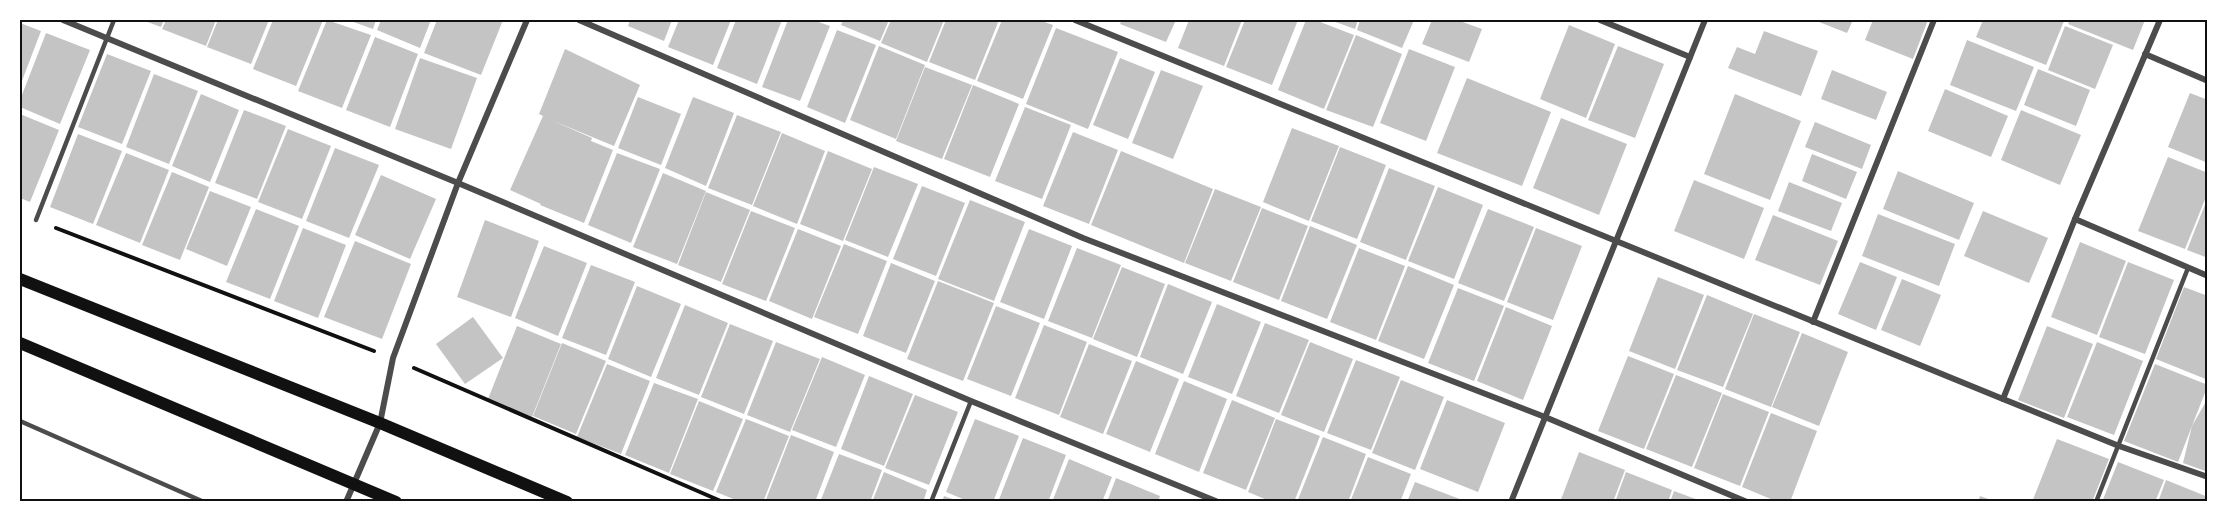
<svg xmlns="http://www.w3.org/2000/svg" width="2227" height="521" viewBox="0 0 2227 521" font-family="'Crimson Pro',serif">
	<rect width="100%" height="100%" fill="#fff"/>
	<g fill="#c4c4c4">
		<polygon points="142,20 164,20 161,27"/>
		<polygon points="166,20 216,20 206,46 162,29"/>
		<polygon points="218,20 269,20 251,64 207,47"/>
		<polygon points="273,20 323,20 296,86 253,69"/>
		<polygon points="327,20 371,35 342,108 298,91"/>
		<polygon points="348,20 376,20 373,29"/>
		<polygon points="381,20 431,20 420,48 377,30"/>
		<polygon points="437,20 503,20 481,75 424,53"/>
		<polygon points="630,20 672,20 664,41 628,26"/>
		<polygon points="679,20 731,20 713,65 668,47"/>
		<polygon points="736,20 782,20 757,84 717,68"/>
		<polygon points="788,20 813,20 830,26 800,101 762,87"/>
		<polygon points="843,20 889,20 880,41 841,25"/>
		<polygon points="891,20 944,20 927,62 881,43"/>
		<polygon points="946,20 999,20 975,80 929,62"/>
		<polygon points="1002,20 1039,20 1053,25 1023,99 977,81"/>
		<polygon points="1122,20 1176,20 1166,42 1120,24"/>
		<polygon points="1189,20 1242,20 1224,66 1178,48"/>
		<polygon points="1245,20 1298,20 1272,85 1226,67"/>
		<polygon points="1306,20 1315,20 1354,35 1324,109 1278,90"/>
		<polygon points="1330,20 1358,20 1355,29"/>
		<polygon points="1360,20 1414,20 1402,48 1357,30"/>
		<polygon points="1432,20 1457,20 1482,29 1469,62 1422,44"/>
		<polygon points="1814,20 1853,20 1847,33"/>
		<polygon points="1873,20 1928,20 1913,59 1865,40"/>
		<polygon points="1983,20 2059,20 2064,21 2046,65 1976,37"/>
		<polygon points="2070,20 2145,20 2133,50 2068,24"/>
		<polygon points="20,23 41,31 20,86"/>
		<polygon points="1569,25 1615,44 1586,118 1540,99"/>
		<polygon points="2065,26 2113,45 2095,89 2048,70"/>
		<polygon points="1056,28 1118,52 1088,129 1026,104"/>
		<polygon points="837,30 876,45 845,123 807,107"/>
		<polygon points="1764,31 1818,51 1801,96 1728,68 1737,47 1755,54"/>
		<polygon points="46,33 90,50 60,124 20,107 20,100"/>
		<polygon points="1356,35 1402,54 1373,127 1326,110"/>
		<polygon points="375,37 418,54 390,127 346,110"/>
		<polygon points="1967,40 2034,67 2016,111 1950,85"/>
		<polygon points="879,46 925,65 896,139 850,120"/>
		<polygon points="1618,46 1664,64 1635,138 1588,120"/>
		<polygon points="565,49 640,85 614,146 551,120 592,138 591,141 613,150 584,223 540,205 541,204 510,190 543,116 539,114"/>
		<polygon points="1409,49 1455,67 1426,141 1380,123"/>
		<polygon points="107,54 151,71 122,144 78,127"/>
		<polygon points="420,58 477,78 451,149 395,129"/>
		<polygon points="1120,58 1155,72 1128,139 1093,125"/>
		<polygon points="925,67 972,85 942,159 896,141"/>
		<polygon points="2038,69 2090,90 2076,126 2024,105"/>
		<polygon points="1161,70 1203,86 1173,159 1132,143"/>
		<polygon points="1832,70 1887,92 1876,120 1821,99"/>
		<polygon points="154,74 198,91 169,164 126,147"/>
		<polygon points="1467,78 1551,112 1522,186 1437,153"/>
		<polygon points="973,85 1019,104 990,177 944,159"/>
		<polygon points="1945,89 2008,116 1991,157 1928,131"/>
		<polygon points="2190,93 2208,100 2208,163 2168,147"/>
		<polygon points="201,94 239,110 210,182 172,166"/>
		<polygon points="1735,94 1801,121 1770,200 1704,174"/>
		<polygon points="638,97 681,114 661,165 618,148"/>
		<polygon points="693,97 734,113 706,186 665,168"/>
		<polygon points="1025,107 1071,125 1042,199 995,181"/>
		<polygon points="244,110 286,126 257,199 215,183"/>
		<polygon points="2021,110 2081,135 2060,185 2001,160"/>
		<polygon points="20,114 59,130 30,202 20,198"/>
		<polygon points="737,115 781,132 752,205 708,188"/>
		<polygon points="1561,118 1627,144 1599,215 1533,188"/>
		<polygon points="1815,122 1871,145 1862,169 1805,147"/>
		<polygon points="1292,128 1339,146 1309,221 1263,202"/>
		<polygon points="288,129 331,146 302,219 258,202"/>
		<polygon points="1073,132 1118,150 1089,224 1043,206"/>
		<polygon points="782,133 825,151 797,224 753,206"/>
		<polygon points="78,134 122,151 93,224 50,207"/>
		<polygon points="1340,147 1386,165 1357,239 1311,221"/>
		<polygon points="335,148 379,165 349,238 306,221"/>
		<polygon points="828,151 872,169 843,241 800,224"/>
		<polygon points="1121,151 1213,189 1184,263 1091,225"/>
		<polygon points="126,153 169,170 140,243 96,225"/>
		<polygon points="617,153 660,169 631,243 588,225"/>
		<polygon points="1812,154 1857,172 1846,199 1802,181"/>
		<polygon points="2168,157 2208,173 2208,192 2185,249 2138,231"/>
		<polygon points="874,167 918,184 888,257 845,240"/>
		<polygon points="1389,168 1435,186 1406,260 1360,242"/>
		<polygon points="1898,171 1974,203 1959,240 1883,209"/>
		<polygon points="172,172 209,187 180,260 142,245"/>
		<polygon points="663,173 706,191 677,264 633,247"/>
		<polygon points="381,175 436,199 410,259 355,235"/>
		<polygon points="1694,180 1764,208 1744,259 1674,231"/>
		<polygon points="1789,182 1842,203 1831,231 1778,211"/>
		<polygon points="922,186 965,203 936,276 893,259"/>
		<polygon points="1438,187 1483,205 1454,279 1408,261"/>
		<polygon points="1215,189 1261,207 1231,281 1185,263"/>
		<polygon points="210,191 251,207 227,266 186,249"/>
		<polygon points="706,192 750,210 721,282 678,265"/>
		<polygon points="2208,197 2208,258 2187,250"/>
		<polygon points="970,200 1025,222 994,301 938,279"/>
		<polygon points="1262,208 1308,226 1279,300 1233,282"/>
		<polygon points="256,209 299,226 270,299 226,282"/>
		<polygon points="1488,209 1534,227 1504,301 1458,283"/>
		<polygon points="751,211 795,228 766,301 722,284"/>
		<polygon points="1983,211 2048,238 2029,283 1964,256"/>
		<polygon points="1878,214 1955,244 1939,286 1862,256"/>
		<polygon points="1773,215 1838,241 1820,285 1755,260"/>
		<polygon points="485,220 539,241 511,317 457,297"/>
		<polygon points="1310,226 1357,245 1327,319 1281,301"/>
		<polygon points="303,228 346,245 318,318 274,301"/>
		<polygon points="1536,228 1582,246 1553,320 1507,302"/>
		<polygon points="798,229 841,246 812,319 769,301"/>
		<polygon points="1029,229 1072,246 1044,319 1000,302"/>
		<polygon points="355,241 411,264 382,339 324,317"/>
		<polygon points="2080,242 2126,261 2097,335 2051,317"/>
		<polygon points="844,244 887,261 858,334 814,317"/>
		<polygon points="544,246 587,263 558,336 515,318"/>
		<polygon points="1077,248 1121,265 1092,338 1048,321"/>
		<polygon points="1359,248 1405,266 1376,340 1330,322"/>
		<polygon points="1860,262 1897,277 1876,330 1838,314"/>
		<polygon points="2128,262 2174,280 2145,354 2099,337"/>
		<polygon points="891,263 935,281 906,353 863,336"/>
		<polygon points="591,265 635,282 606,355 562,338"/>
		<polygon points="1408,266 1454,285 1424,359 1378,341"/>
		<polygon points="1122,267 1165,284 1137,357 1093,339"/>
		<polygon points="1658,277 1704,295 1675,369 1629,351"/>
		<polygon points="1902,279 1941,295 1920,346 1881,330"/>
		<polygon points="938,281 994,303 963,381 907,359"/>
		<polygon points="1168,284 1212,302 1183,374 1140,357"/>
		<polygon points="637,286 681,304 651,377 608,359"/>
		<polygon points="2184,287 2208,296 2208,380 2156,359"/>
		<polygon points="1458,288 1504,306 1474,381 1428,363"/>
		<polygon points="1707,295 1753,314 1723,387 1677,370"/>
		<polygon points="1217,304 1261,322 1232,394 1188,377"/>
		<polygon points="685,305 728,323 699,395 656,378"/>
		<polygon points="996,306 1040,323 1011,396 967,379"/>
		<polygon points="1506,307 1552,326 1523,400 1477,381"/>
		<polygon points="1754,314 1800,332 1771,407 1725,389"/>
		<polygon points="473,317 503,358 465,384 436,344"/>
		<polygon points="1265,323 1309,340 1279,413 1236,396"/>
		<polygon points="730,324 773,341 744,414 701,397"/>
		<polygon points="1044,325 1087,342 1059,415 1015,398"/>
		<polygon points="517,326 561,344 532,417 488,399"/>
		<polygon points="2047,326 2093,344 2064,418 2018,400"/>
		<polygon points="1802,333 1848,352 1819,426 1772,407"/>
		<polygon points="776,342 820,359 790,432 747,415"/>
		<polygon points="1310,342 1353,359 1324,432 1281,415"/>
		<polygon points="2097,342 2143,361 2114,435 2067,417"/>
		<polygon points="562,343 606,361 576,434 533,416"/>
		<polygon points="1089,344 1132,361 1103,434 1060,417"/>
		<polygon points="1628,356 1674,374 1644,449 1598,431"/>
		<polygon points="822,357 865,375 836,447 792,430"/>
		<polygon points="1356,360 1400,377 1371,450 1327,433"/>
		<polygon points="1136,361 1179,379 1150,452 1106,434"/>
		<polygon points="607,364 650,381 621,454 577,437"/>
		<polygon points="2155,364 2208,385 2192,426 2208,398 2208,472 2183,463 2192,426 2178,462 2124,441"/>
		<polygon points="1676,375 1722,393 1692,467 1646,449"/>
		<polygon points="869,376 913,394 884,466 841,449"/>
		<polygon points="1401,380 1444,397 1415,470 1372,453"/>
		<polygon points="1184,381 1227,399 1199,472 1155,454"/>
		<polygon points="654,383 698,399 669,473 625,455"/>
		<polygon points="1723,394 1769,412 1740,486 1694,468"/>
		<polygon points="915,395 958,412 929,485 885,468"/>
		<polygon points="1232,400 1275,418 1246,490 1203,473"/>
		<polygon points="1447,400 1505,423 1478,492 1420,469"/>
		<polygon points="699,401 743,419 713,491 670,474"/>
		<polygon points="1771,413 1817,431 1790,502 1778,502 1742,487"/>
		<polygon points="746,419 789,436 763,502 741,502 716,492"/>
		<polygon points="975,419 1019,436 993,502 970,502 946,492"/>
		<polygon points="1276,419 1320,436 1294,502 1272,502 1248,492"/>
		<polygon points="791,435 834,452 815,502 765,502"/>
		<polygon points="1323,437 1366,454 1348,502 1297,502"/>
		<polygon points="1023,438 1066,455 1048,502 998,502"/>
		<polygon points="2057,439 2109,459 2092,502 2032,502"/>
		<polygon points="1579,452 1625,470 1613,502 1560,502"/>
		<polygon points="839,454 882,470 870,502 820,502"/>
		<polygon points="1368,457 1411,474 1400,502 1350,502"/>
		<polygon points="1069,459 1112,477 1102,502 1052,502"/>
		<polygon points="2118,462 2164,480 2155,502 2102,502"/>
		<polygon points="884,472 927,490 923,502 872,502"/>
		<polygon points="1626,472 1672,490 1668,502 1615,502"/>
		<polygon points="1116,478 1160,496 1158,502 1107,502"/>
		<polygon points="2166,480 2208,497 2208,502 2158,502"/>
		<polygon points="1415,482 1465,501 1465,502 1407,502"/>
		<polygon points="1674,491 1701,501 1701,502 1670,502"/>
		<polygon points="944,496 958,501 958,502 942,502"/>
		<polygon points="1980,496 1994,501 1994,502 1978,502"/>
	</g>
	<g fill="none" stroke-linecap="round" stroke-linejoin="round">
		<g stroke="#111" stroke-width="4">
			<polyline points="56,228 374,351"/>
			<polyline points="414,368 723,502"/>
		</g>
		<g stroke="#4c4c4c" stroke-width="4.5">
			<polyline points="36,220 114,20"/>
			<polyline points="20,421 204,502"/>
			<polyline points="931,502 971,401"/>
			<polyline points="2096,502 2188,268"/>
		</g>
		<g stroke="#4c4c4c" stroke-width="6">
			<polyline points="63,20 458,183 971,401 1218,502"/>
			<polyline points="579,20 1083,238 1545,417 1747,502"/>
			<polyline points="1075,20 2003,399 2119,446 2208,477"/>
			<polyline points="1600,20 1690,57"/>
			<polyline points="2145,54 2208,81"/>
			<polyline points="2075,219 2208,276"/>
			<polyline points="1813,322 1934,20"/>
			<polyline points="2003,399 2075,219 2160,20"/>
			<polyline points="346,502 380,423 393,358 458,183 527,20"/>
			<polyline points="1511,502 1705,20"/>
		</g>
		<g stroke="#111" stroke-width="12">
			<polyline points="20,279 380,423 567,502"/>
			<polyline points="20,343 396,502"/>
		</g>
	</g>
	<rect width="2227" height="521" fill="none" stroke="#ffffff" stroke-width="42"/>
	<rect x="21" y="21" width="2185" height="479" fill="none" stroke="#111" stroke-width="2"/>
</svg>
